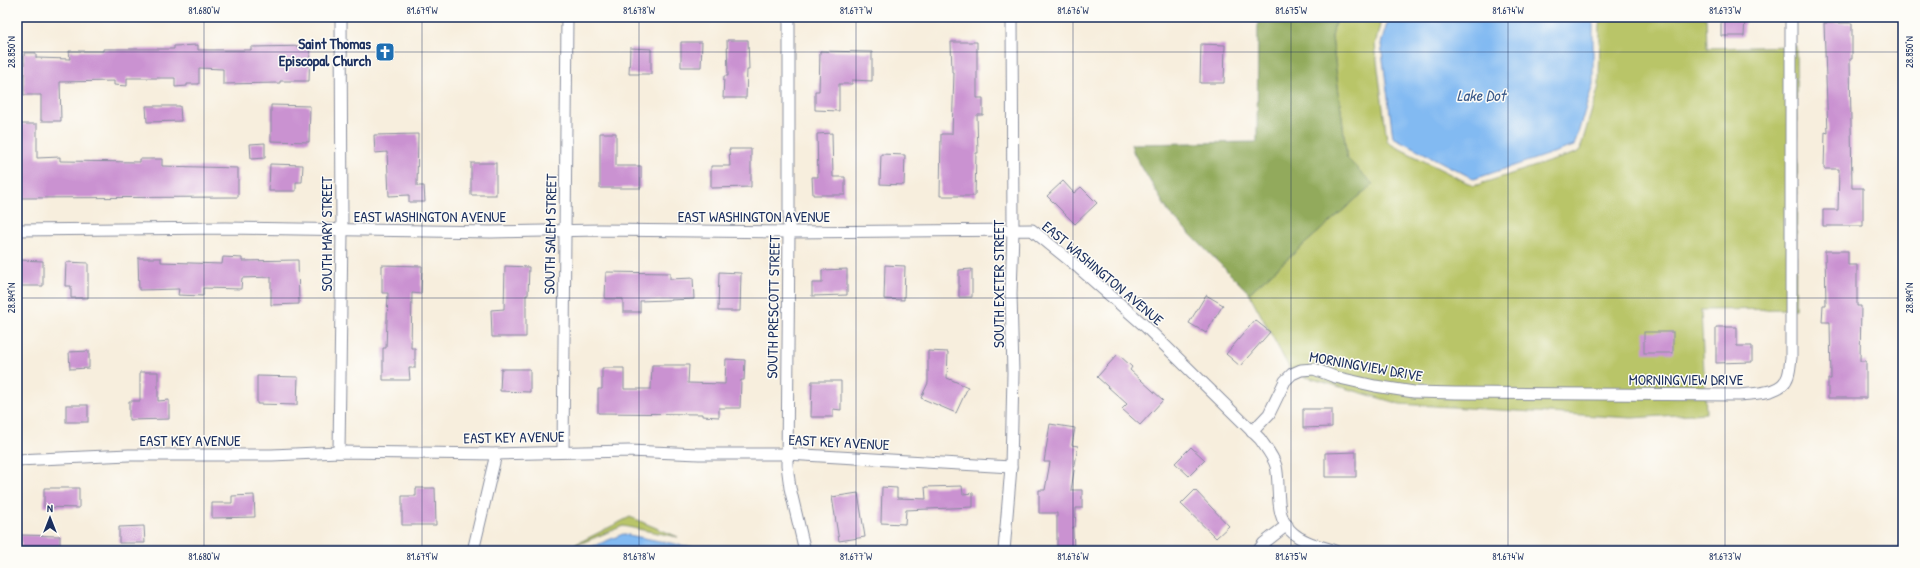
<svg xmlns="http://www.w3.org/2000/svg" width="1920" height="568" viewBox="0 0 1920 568" font-family="'Patrick Hand',sans-serif">
	<rect width="100%" height="100%" fill="#fdfcf7"/>
	<filter id="ink" filterUnits="userSpaceOnUse"><feTurbulence type="fractalNoise" baseFrequency=".025" numOctaves="2"/><feDisplacementMap in="SourceGraphic" scale="8" xChannelSelector="R" yChannelSelector="G"/><feConvolveMatrix kernelMatrix="1 2 1 2 8 2 1 2 1" color-interpolation-filters="sRGB"/></filter>
	<filter id="wash" filterUnits="userSpaceOnUse"><feTurbulence type="fractalNoise" baseFrequency=".012" numOctaves="4" result="noise"/><feDisplacementMap in="SourceGraphic" scale="16" xChannelSelector="R" yChannelSelector="G"/><feGaussianBlur stdDeviation="0.9" result="paint"/><feColorMatrix in="noise" values="0 0 0 0 0 0 0 0 0 0 0 0 0 0 0 0 0 1.4 0 .05"/><feComposite in="paint" operator="in"/></filter>
	<g filter="url(#wash)">
		<rect width="100%" height="100%" fill="#f7eedd"/>
		<g fill="#b9c567" stroke="#6a7a62">
			<polygon points="1336,17 1382,17 1375,45 1387,140 1390,144 1474,186 1576,153 1580,150 1599,86 1600,23 1597,17 1706,17 1707,48 1796,46 1797,179 1795,309 1701,310 1706,413 1632,418 1400,404 1292,373 1249,293 1373,184 1347,158 1332,37"/>
			<polygon points="630,517 678,537 623,526 562,551"/>
		</g>
		<polygon fill="#92aa5c" stroke="#566c5d" points="1255,17 1336,17 1332,37 1347,158 1373,184 1249,293 1169,213 1134,154 1131,144 1257,142 1258,21"/>
		<g fill="#82baf2" stroke="#4e74a8">
			<polygon points="1389,17 1589,17 1593,23 1593,84 1574,146 1474,179 1393,137 1381,44"/>
			<polygon points="623,534 712,551 582,551"/>
		</g>
		<g id="blocks">
			<g fill="#ca92d1">
				<polygon points="1721,17 1745,17 1744,36 1721,36"/>
				<polygon points="1824,23 1852,23 1852,59 1850,59 1852,188 1863,188 1863,226 1823,226 1823,210 1838,210 1839,169 1824,169 1825,132 1828,133"/>
				<polygon points="727,40 748,40 749,70 747,70 746,98 723,98 724,76 728,76"/>
				<polygon points="681,42 702,42 701,67 681,67"/>
				<polygon points="951,42 977,42 977,98 983,98 983,115 977,115 978,153 976,153 975,196 940,196 941,134 952,134 954,72 952,72"/>
				<polygon points="1201,44 1225,45 1224,83 1200,83"/>
				<polygon points="198,45 198,50 251,50 251,47 310,46 309,81 280,81 280,83 223,84 223,69 199,68 199,84 187,84 187,86 175,87 175,78 127,78 127,86 114,85 114,81 60,82 61,121 41,121 41,95 24,95 24,53 36,53 36,58 70,59 69,51 103,51 103,49 174,49 174,46"/>
				<polygon points="630,48 651,49 651,74 629,74"/>
				<polygon points="820,51 872,52 872,81 852,80 852,84 839,84 839,111 815,110 815,91 819,91"/>
				<polygon points="271,105 310,106 309,142 271,141"/>
				<polygon points="146,106 180,106 181,121 147,122"/>
				<polygon points="19,124 37,124 37,158 60,157 60,161 140,162 140,159 162,159 162,166 238,168 238,197 17,198 17,159 19,159"/>
				<polygon points="600,133 616,133 616,166 641,166 641,188 600,188"/>
				<polygon points="832,133 833,177 845,177 845,195 813,195 812,177 818,177 817,134"/>
				<polygon points="418,134 417,186 424,186 425,202 409,202 409,195 389,196 387,152 375,153 374,135"/>
				<polygon points="265,143 265,158 251,159 250,144"/>
				<polygon points="729,149 751,149 751,187 711,188 711,166 730,166"/>
				<polygon points="881,154 905,155 904,185 880,184"/>
				<rect x="471" y="163" width="25" height="32"/>
				<polygon points="270,164 303,165 302,182 296,182 296,191 269,191"/>
				<polygon points="1063,181 1074,193 1081,187 1097,203 1075,224 1047,196"/>
				<polygon points="1825,251 1848,251 1848,265 1857,265 1857,306 1861,306 1860,361 1866,361 1866,398 1828,398 1828,379 1831,379 1830,322 1822,322 1823,305 1826,305"/>
				<polygon points="223,257 242,258 242,261 298,260 299,304 271,305 271,277 242,278 241,289 203,288 203,296 178,295 179,289 139,290 138,258 161,258 161,262 222,264"/>
				<polygon points="20,260 43,261 43,286 19,286"/>
				<polygon points="66,262 88,263 88,298 71,298 71,286 65,286"/>
				<polygon points="382,265 422,266 421,294 412,293 411,348 415,348 415,368 409,368 410,380 383,380 383,348 386,348 388,293 382,293"/>
				<polygon points="885,265 905,266 904,300 884,299"/>
				<polygon points="505,266 529,267 528,295 526,295 526,337 492,337 491,310 504,309"/>
				<polygon points="847,269 847,295 812,296 812,283 822,283 822,270"/>
				<polygon points="972,269 972,297 959,297 959,270"/>
				<polygon points="606,272 670,273 670,279 693,278 694,299 640,301 640,312 623,312 623,299 605,299"/>
				<polygon points="719,272 741,273 740,311 718,311"/>
				<polygon points="1206,295 1223,305 1206,333 1189,323"/>
				<polygon points="1255,320 1270,332 1240,366 1226,354"/>
				<polygon points="1716,327 1737,327 1737,346 1752,346 1752,362 1716,363"/>
				<rect x="1644" y="332" width="29" height="21"/>
				<polygon points="89,351 89,368 70,369 69,352"/>
				<polygon points="928,351 948,352 947,378 968,387 956,413 921,398 928,383"/>
				<polygon points="1118,354 1132,367 1130,370 1163,400 1140,425 1122,409 1127,404 1097,377"/>
				<polygon points="726,359 745,360 744,380 741,380 740,408 719,408 719,417 702,416 702,414 598,413 598,389 602,389 602,368 624,368 624,389 651,389 652,365 689,365 688,383 725,384"/>
				<polygon points="501,369 530,369 530,392 500,391"/>
				<polygon points="140,372 158,372 158,401 169,400 169,419 129,420 129,401 140,401"/>
				<polygon points="257,376 298,377 297,405 257,404"/>
				<polygon points="812,381 841,381 841,410 833,409 833,417 811,417"/>
				<rect x="66" y="405" width="22" height="17"/>
				<polygon points="1303,409 1332,409 1332,427 1303,428"/>
				<polygon points="1050,424 1075,428 1072,445 1078,446 1071,490 1082,490 1082,508 1076,508 1075,527 1073,527 1074,551 1057,551 1057,513 1039,513 1039,490 1045,490 1050,462 1044,462"/>
				<polygon points="1191,447 1205,460 1189,476 1175,463"/>
				<polygon points="1356,452 1356,477 1325,477 1325,453"/>
				<polygon points="962,486 963,494 973,493 973,507 906,510 905,524 881,523 882,487 897,488 897,498 926,499 925,487"/>
				<polygon points="44,488 79,488 79,508 44,507"/>
				<polygon points="416,488 435,488 436,525 402,525 402,496 416,496"/>
				<polygon points="1195,490 1229,526 1216,538 1181,504"/>
				<polygon points="858,493 865,537 839,541 832,497"/>
				<polygon points="254,495 255,517 212,518 212,503 232,503 232,496"/>
				<polygon points="144,526 145,543 119,543 119,527"/>
				<polygon points="21,535 60,536 60,551 21,551"/>
			</g>
		</g>
	</g>
	<g filter="url(#ink)">
		<use href="#blocks" fill-opacity="0" stroke="#898e9e" stroke-width="1"/>
		<g fill="none" stroke-linecap="round" stroke-linejoin="round">
			<g stroke="#898e9e" stroke-width="13">
				<g id="minor">
					<polyline points="789,17 789,232 787,465 790,488 805,551"/>
					<path d="M 17,230 L 225,228 L 491,232 L 600,230 L 789,232 L 1032,230 L 1079,268 L 1146,327 L 1260,439 C 1266,448 1273,456 1276,466 C 1281,488 1273,517 1293,533 C 1304,543 1321,546 1335,551"/>
					<path d="M 1252,432 L 1269,414 L 1285,381 L 1292,374 L 1301,370 L 1314,369 L 1335,377 L 1375,386 L 1414,392 L 1455,393 L 1738,395 C 1754,393 1782,395 1788,376 C 1790,370 1790,364 1791,358 L 1791,17"/>
					<polyline points="563,451 567,17"/>
					<polyline points="339,452 342,231 341,17"/>
					<polyline points="17,460 129,455 272,455 339,452 496,454 629,451 699,454 787,454 1011,467"/>
					<polyline points="473,551 496,454"/>
					<polyline points="1004,551 1011,467 1013,373 1011,294 1013,231 1012,17"/>
					<polyline points="1258,551 1264,543 1287,525"/>
				</g>
			</g>
			<use href="#minor" stroke="#fff" stroke-width="11"/>
		</g>
	</g>
	<path fill="none" stroke="#1b2f5e" stroke-width="1" stroke-opacity="0.45" d="M 204,17 L 204,551M 422,17 L 422,551M 639,17 L 639,551M 856,17 L 856,551M 1073,17 L 1073,551M 1291,17 L 1291,551M 1508,17 L 1508,551M 1725,17 L 1725,551M 17,52 L 1903,52M 17,298 L 1903,298M 17,545 L 1903,545"/>
	<defs>
		<g id="church-square" transform="scale(1)"><rect x="-9" y="-9" width="18" height="18" rx="4" fill="#1f6fb2" stroke="#fdfcf7"/><path d="M-1.2-6h2.4v3.5h3.3v2.4h-3.3V6h-2.4V-.1h-3.3v-2.4h3.3Z" fill="#fff"/></g>
	</defs>
	<g fill-rule="evenodd">
		<use href="#church-square" x="385" y="52"/>
	</g>
	<g text-anchor="middle" dominant-baseline="central" stroke-width="3" stroke-linejoin="round" paint-order="stroke">
		<g font-size="15" font-weight="bold" fill="#1b2f5e" stroke="#fdfcf7" text-anchor="end">
			<text x="371" y="43">Saint Thomas<tspan x="371" dy="17">Episcopal Church</tspan></text>
		</g>
		<g font-size="15" fill="#1b2f5e" stroke="#fdfcf7">
			<text x="430" y="216">EAST WASHINGTON AVENUE</text>
			<text x="754" y="216">EAST WASHINGTON AVENUE</text>
			<text transform="translate(326 234) rotate(-90)">SOUTH MARY STREET</text>
			<text transform="translate(550 234) rotate(-89)">SOUTH SALEM STREET</text>
			<text transform="translate(1103 273) rotate(40)">EAST WASHINGTON AVENUE</text>
			<text transform="translate(998 284) rotate(-90)">SOUTH EXETER STREET</text>
			<text transform="translate(773 307) rotate(-89)">SOUTH PRESCOTT STREET</text>
			<text transform="translate(1366 366) rotate(10)">MORNINGVIEW DRIVE</text>
			<text x="1686" y="379">MORNINGVIEW DRIVE</text>
			<text transform="translate(514 437) rotate(-1)">EAST KEY AVENUE</text>
			<text x="190" y="440">EAST KEY AVENUE</text>
			<text transform="translate(839 442) rotate(3)">EAST KEY AVENUE</text>
		</g>
		<g font-size="16" font-style="italic" fill="#3a598a" stroke="#fdfcf7">
			<text x="1481" y="95">Lake Dot</text>
		</g>
	</g>
	<rect width="1920" height="568" fill="none" stroke="#fdfcf7" stroke-width="44"/>
	<g transform="translate(50 518)" stroke="#fdfcf7" stroke-width="3" paint-order="stroke">
	<path d="M0-3L7 15L0 10L-7 15Z" fill="#1b2f5e"/>
	<text y="-6" font-size="11" font-weight="bold" text-anchor="middle" fill="#1b2f5e">N</text>
	</g>
	<rect x="22" y="22" width="1876" height="524" fill="none" stroke="#1b2f5e" stroke-width="1.5"/>
	<g font-size="10" text-anchor="middle" fill="#1b2f5e">
		<text x="204" y="14">81.680°W</text>
		<text x="422" y="14">81.679°W</text>
		<text x="639" y="14">81.678°W</text>
		<text x="856" y="14">81.677°W</text>
		<text x="1073" y="14">81.676°W</text>
		<text x="1291" y="14">81.675°W</text>
		<text x="1508" y="14">81.674°W</text>
		<text x="1725" y="14">81.673°W</text>
		<text transform="translate(11 52) rotate(-90)" y="4">28.850°N</text>
		<text transform="translate(1909 52) rotate(-90)" y="4">28.850°N</text>
		<text transform="translate(11 298) rotate(-90)" y="4">28.849°N</text>
		<text transform="translate(1909 298) rotate(-90)" y="4">28.849°N</text>
		<text x="204" y="560">81.680°W</text>
		<text x="422" y="560">81.679°W</text>
		<text x="639" y="560">81.678°W</text>
		<text x="856" y="560">81.677°W</text>
		<text x="1073" y="560">81.676°W</text>
		<text x="1291" y="560">81.675°W</text>
		<text x="1508" y="560">81.674°W</text>
		<text x="1725" y="560">81.673°W</text>
	</g>
</svg>
